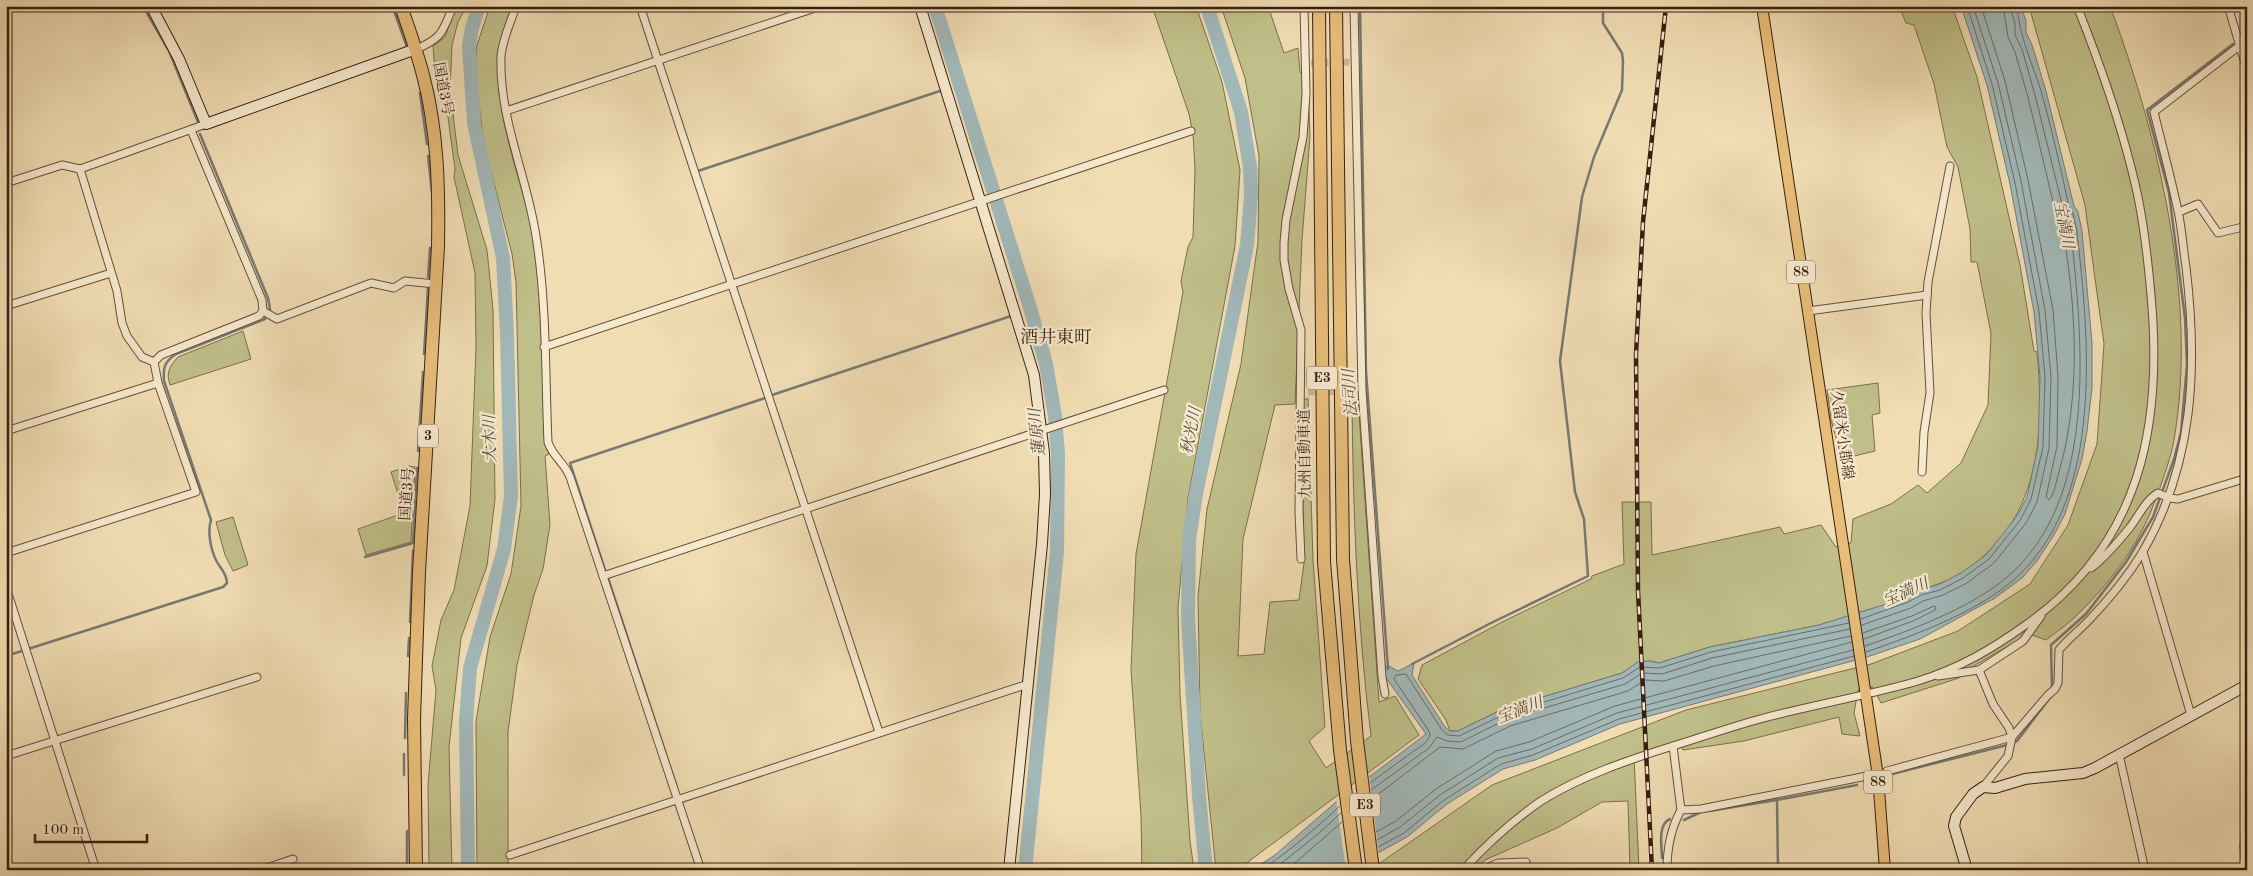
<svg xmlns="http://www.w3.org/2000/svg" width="2253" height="876" viewBox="0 0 2253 876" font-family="'Old Standard TT','Noto Serif JP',serif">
	<rect width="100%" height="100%" fill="#f1ddb4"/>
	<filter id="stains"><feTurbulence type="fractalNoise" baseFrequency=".004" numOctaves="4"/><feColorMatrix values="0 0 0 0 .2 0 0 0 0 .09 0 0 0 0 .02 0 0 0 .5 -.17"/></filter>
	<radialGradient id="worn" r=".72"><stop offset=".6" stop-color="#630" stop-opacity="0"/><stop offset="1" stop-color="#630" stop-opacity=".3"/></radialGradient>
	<g fill="#c0bf89" stroke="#7c6e4c">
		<polygon points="456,6 467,6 458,22 452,45 450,89 458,155 487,250 493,310 495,499 487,566 461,638 449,747 452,870 429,870 428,785 436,690 432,666 441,620 454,590 470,506 476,347 475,273 454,177 455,169 444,88 435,72 433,46 445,37"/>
		<path d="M 490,6 L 514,6 C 510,21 501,38 499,53 C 492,111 522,179 533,236 C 545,300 543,378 545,444 L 549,454 L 545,456 L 550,525 L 543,569 L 534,595 L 517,665 L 508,732 L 508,870 L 477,870 L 476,721 L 490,637 L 511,574 L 521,506 L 516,282 L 512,254 L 484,144 L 475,73 L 477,45 Z"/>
		<polygon points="1152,6 1196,6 1222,82 1240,170 1235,246 1188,498 1178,608 1180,694 1190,841 1194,870 1142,870 1141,816 1131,670 1136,554 1183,292 1181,281 1188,247 1193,237 1195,169 1193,134 1189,114"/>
		<path d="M 1221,6 L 1268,6 L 1284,53 L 1298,48 L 1300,72 L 1308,79 L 1310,137 L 1302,240 L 1295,404 L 1275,405 L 1243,539 L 1238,656 L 1264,654 L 1270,602 L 1299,600 L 1304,563 L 1301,402 L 1308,398 L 1313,560 L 1325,727 L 1309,741 L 1326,768 L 1371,736 C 1357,624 1353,512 1352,400 L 1358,400 L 1379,702 L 1395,696 L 1419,735 L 1237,870 L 1216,870 L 1200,713 L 1198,596 L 1207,509 L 1241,364 L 1258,242 L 1259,156 L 1245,78 Z"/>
		<path d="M 1899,6 L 1952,6 L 1977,77 L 2020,265 L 2034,351 L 2037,352 C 2045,437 2040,523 1961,573 C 1944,584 1924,587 1906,598 L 1819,625 L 1710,647 L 1659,663 L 1650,661 L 1638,662 L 1622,673 L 1503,709 L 1458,731 L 1450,731 L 1446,720 L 1418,679 L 1422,665 L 1504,621 L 1591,579 L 1592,576 L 1624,564 L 1622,502 L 1651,502 L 1652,555 L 1780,527 L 1784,534 L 1821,525 L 1836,547 L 1851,543 L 1853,519 L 1891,504 L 1918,485 L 1927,493 L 1961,463 L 1988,405 L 1991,333 L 1977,262 L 1971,262 L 1970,229 L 1958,167 L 1947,147 L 1934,84 L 1914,25 L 1906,23 Z"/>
		<path d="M 2029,6 L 2110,6 C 2159,137 2198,301 2174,440 C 2171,459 2157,497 2149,516 C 2134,550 2108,585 2081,611 C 2071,622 2058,631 2046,640 L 2029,634 L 1970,668 L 1959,678 L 1881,703 L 1873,687 L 1858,690 L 1854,713 L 1860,736 L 1842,734 L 1839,717 L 1744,741 L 1683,750 L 1678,741 L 1634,755 L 1639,870 L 1630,870 L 1628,801 L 1602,802 L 1557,828 L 1485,860 L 1475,870 L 1370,870 L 1492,785 L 1686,710 L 1871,664 L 1958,631 L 2030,584 L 2068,525 L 2097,444 L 2104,344 L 2085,205 Z"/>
		<path d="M 243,331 L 251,359 L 170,385 C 166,372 169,367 178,357 Z"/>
		<polygon points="1878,383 1880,413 1872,415 1875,451 1842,459 1831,420 1827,390"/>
		<polygon points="409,466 415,467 411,542 366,555 358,529 404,513 391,472"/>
		<polygon points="233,517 248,565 233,571 225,555 216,522"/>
	</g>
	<polygon fill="#a1b8b9" stroke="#777a75" points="1961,6 2021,6 2026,21 2026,32 2032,45 2046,91 2074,206 2078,212 2082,231 2092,343 2092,388 2087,431 2082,459 2065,514 2054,535 2037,561 2022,578 1995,598 1920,639 1867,657 1620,724 1535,760 1503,769 1447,804 1407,837 1376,854 1354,870 1252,870 1275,855 1336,802 1426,734 1386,678 1383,667 1389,666 1398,671 1414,663 1412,675 1445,727 1450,731 1458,731 1503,709 1622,673 1638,662 1650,661 1659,663 1710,647 1819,625 1906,598 1919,590 1938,585 1961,573 1986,555 2017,516 2027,497 2038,446 2040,377 2034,312 2010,184 1987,85"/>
	<polygon fill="#f1ddb4" points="1369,774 1379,855 1358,870 1346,870 1336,799"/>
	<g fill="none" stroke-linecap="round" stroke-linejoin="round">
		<g stroke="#6d6b64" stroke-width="1">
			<path d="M 1981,6 L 2005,81 L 2028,180 L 2053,310 L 2058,376 L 2057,446 L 2046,497 L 2049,500 C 2055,493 2056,481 2059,472 C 2082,392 2076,301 2061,220 L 2055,210 L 2028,97 L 2015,52 L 2008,37 L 2003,6"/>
			<polyline points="1861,619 1908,602 1921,595 1940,590 1963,578 1989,559 2021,519 2031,499 2043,447 2045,377 2039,311 2015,183 1992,84 1967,6"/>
			<polyline points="1862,625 1911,608 1923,601 1943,595 1967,583 1994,563 2026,523 2037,502 2049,448 2051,377 2045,310 2021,181 1998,83 1973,6"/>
			<polyline points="1863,633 1912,616 1934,606 1936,607 1935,610 1913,621 1864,639"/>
			<path d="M 1865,646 C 1912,630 1980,605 2016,569 C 2098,488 2082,336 2071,233 L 2068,217 L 2063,208 L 2035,95 L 2022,49 L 2015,35 L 2015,24 L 2010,6"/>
			<path d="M 1866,652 C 1915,635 1982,611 2020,574 C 2104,493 2089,337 2077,232 L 2073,214 L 2069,207 C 2061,169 2052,131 2042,94 C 2033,65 2019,36 2017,6"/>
			<polyline points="1370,783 1425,743 1430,736 1429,731 1394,679 1396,675 1406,674 1442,730 1448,735 1459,736 1505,714 1623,678 1640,667 1660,668 1711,652 1849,623"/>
			<polyline points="1371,790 1429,748 1437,737 1447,741 1461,742 1507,719 1625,684 1642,673 1662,674 1712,658 1850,629"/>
			<polyline points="1372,799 1440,747 1463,749 1510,726 1628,691 1645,680 1664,681 1714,666 1851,636"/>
			<polyline points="1376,832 1396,821 1436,789 1496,751 1529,742 1615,706 1852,642"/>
			<polyline points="1377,840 1400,827 1440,795 1498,758 1532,749 1617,713 1853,650"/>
			<polyline points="1378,847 1404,833 1444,800 1501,764 1533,755 1619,719 1854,656"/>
			<path d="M 1261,870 C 1290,851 1315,829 1340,806"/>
			<polyline points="1273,870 1318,834 1341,813"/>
			<polyline points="1287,870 1342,822"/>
		</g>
		<g stroke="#777a75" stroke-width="2.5">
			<polyline points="143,6 169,51 198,122"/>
			<polyline points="1360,6 1366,371 1388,669"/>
			<polyline points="393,8 407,47"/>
			<polyline points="2242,38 2247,34"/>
			<polyline points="420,93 427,144"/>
			<polyline points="428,156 432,192"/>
			<polyline points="698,171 943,90"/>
			<polyline points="428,277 430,248"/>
			<polyline points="424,354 428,287"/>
			<polyline points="772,395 1011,316"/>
			<polyline points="418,451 423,372"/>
			<polyline points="365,557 413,543 417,468"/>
			<polyline points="605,570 570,463 765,398"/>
			<polyline points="608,578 677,788"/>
			<polyline points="410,622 413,551"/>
			<path d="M 6,656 L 223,587 L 227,583 C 227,574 221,569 217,562 C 211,551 207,532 211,520 L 164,381 C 163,368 164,362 176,354 L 265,319 L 270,309 L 268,298 L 200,134"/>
			<polyline points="408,656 409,638"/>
			<polyline points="1412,664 1491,623 1588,576 1584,519 1575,492 1560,361 1582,197 1594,157 1622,90 1623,61 1622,53 1603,23 1603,6"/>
			<polyline points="2052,689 2051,645 2086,614 2126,562 2153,517 2174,459 2181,432 2187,365 2185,318 2169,193 2147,110 2233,44"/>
			<polyline points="405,738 406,693"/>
			<polyline points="1892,774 2011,744 2017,741 2052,695"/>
			<polyline points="404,775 404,754"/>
			<polyline points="1709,811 1777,800"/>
			<polyline points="1684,820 1701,812"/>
			<polyline points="407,831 407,870"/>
			<path d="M 1662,858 C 1662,846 1657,825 1670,819"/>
			<polyline points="1778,870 1777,800 1857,785"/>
		</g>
		<g stroke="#a1b8b9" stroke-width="14">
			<polyline points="935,6 1031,311 1046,364 1055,416 1058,454 1057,552 1025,870"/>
			<polyline points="468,870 466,721 470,668 504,549 511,496 507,332 503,258 474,123 469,46 472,28 479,6"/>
			<polyline points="1206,870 1199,796 1188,619 1189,540 1196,494 1247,245 1251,195 1250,167 1241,112 1207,6"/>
		</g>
		<g stroke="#ccb793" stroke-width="7" stroke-dasharray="7 3.5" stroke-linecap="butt">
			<polyline points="1311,63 1351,62"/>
			<polyline points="1308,392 1354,391"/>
		</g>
		<g stroke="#674e39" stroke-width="9">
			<g id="street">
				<path d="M 516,6 C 511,22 502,40 501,57 C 499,119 527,176 536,236 C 547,304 545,374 548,442 C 552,456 565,463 570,477 L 701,870"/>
				<polyline points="640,6 879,732"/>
				<polyline points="1354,6 1362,390 1382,677 1385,694"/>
				<polyline points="2228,6 2247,70"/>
				<path d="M 416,49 C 442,39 443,31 453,6"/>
				<polyline points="506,111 821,6"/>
				<polyline points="191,130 262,300 263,311"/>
				<polyline points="80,169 117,291 122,323 127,336 142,357 154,362"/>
				<polyline points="6,183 62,165 80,169 206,124"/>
				<polyline points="2179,212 2198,204 2218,233 2247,226"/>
				<polyline points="6,306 111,273"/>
				<polyline points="263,311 277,319 371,283 394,288 405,281 436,284"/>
				<polyline points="1808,311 1927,295"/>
				<polyline points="544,347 1191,131"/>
				<polyline points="154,362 161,355 259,316 263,311"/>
				<polyline points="6,431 158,383"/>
				<polyline points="1922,472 1924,432 1930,393 1926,313 1928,282 1950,166"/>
				<polyline points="2143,552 2191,715"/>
				<polyline points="6,553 196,492 158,383 154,362"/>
				<polyline points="1301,559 1299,512 1301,330 1289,289 1284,260 1284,243 1286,220 1303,137 1306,94 1304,6"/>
				<path d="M 2091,568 C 2106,557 2119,541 2131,526 C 2139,515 2146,500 2158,493 L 2169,498 L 2178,499 L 2247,478"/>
				<polyline points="603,576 1164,390"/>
				<polyline points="6,587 96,870"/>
				<polyline points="1979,670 2023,641 2041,616"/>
				<polyline points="1938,676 1979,670 1993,704 2009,728 2012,737 2008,756 1983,787"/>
				<polyline points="1673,746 1681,810"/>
				<polyline points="2119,754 2145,870"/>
				<polyline points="6,756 257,677"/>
				<path d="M 1887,771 L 2012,737 L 2048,695 L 2055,689 L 2058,683 L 2059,650 C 2069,638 2081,629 2091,618 C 2110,598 2128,576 2142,553 C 2194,464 2198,367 2186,267 C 2183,248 2182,229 2178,211 C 2171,177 2162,145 2154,112 L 2247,40"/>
				<polyline points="510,855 1028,684"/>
				<polyline points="261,870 293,859"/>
				<path d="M 1463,870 C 1487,844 1512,821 1541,801 C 1581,776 1628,760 1673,746 C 1702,737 1731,727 1760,719 C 1812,705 1866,696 1918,681 C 1960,668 1992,649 2027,624 C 2141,543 2163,426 2151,295 C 2148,261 2144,225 2137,192 C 2123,129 2101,66 2077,6"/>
				<polyline points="1483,870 1498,863 1526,862 1526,870"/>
				<path d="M 1667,870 C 1667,849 1671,828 1681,810 L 1701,809 L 1867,776"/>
				<polyline points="2246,870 2244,847 2247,817"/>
			</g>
		</g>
		<g stroke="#391e10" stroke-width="12">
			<g id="secondary">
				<polyline points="151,6 179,59 206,124 416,49"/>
				<polyline points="920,6 1034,375 1044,453 1045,494 1042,544 1009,870"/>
				<polyline points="1967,870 1954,826 1956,817 1973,794 1983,787 1995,788 2025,779 2083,773 2095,768 2247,685"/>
			</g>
		</g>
		<g stroke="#391e10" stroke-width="12">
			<polyline id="primary" points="1762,6 1878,776 1885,870"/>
		</g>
		<g stroke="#391e10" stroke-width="14">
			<g id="highway">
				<path d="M 401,6 C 409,29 417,52 423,75 C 438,131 439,189 438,246 L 419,572 L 414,719 L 416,870"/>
				<polyline points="1319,6 1324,562 1340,750 1356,870"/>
				<polyline points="1336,6 1343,559 1357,741 1373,870"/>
			</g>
		</g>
		<use href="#street" stroke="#f6e9ce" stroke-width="7"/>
		<use href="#secondary" stroke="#f6e9ce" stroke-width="10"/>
		<use href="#primary" stroke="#e8be7a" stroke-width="10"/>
		<use href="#highway" stroke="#e8be7a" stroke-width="12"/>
		<g stroke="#391e10" stroke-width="4.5">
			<polyline id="rail" points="1652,870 1638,591 1636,354 1643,222 1666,6"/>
		</g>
		<use href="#rail" stroke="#f6e9ce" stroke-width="2.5" stroke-dasharray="8" stroke-linecap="butt"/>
	</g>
	<g text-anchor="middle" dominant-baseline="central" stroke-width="4.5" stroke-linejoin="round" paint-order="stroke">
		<g fill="#f6e9ce" stroke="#725b49" stroke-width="1">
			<rect x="1787" y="260.5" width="28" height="23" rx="4"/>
			<rect x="1307" y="366.5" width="30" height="23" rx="4"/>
			<rect x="418" y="424.5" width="20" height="23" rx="4"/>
			<rect x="1864" y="770.5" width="28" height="23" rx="4"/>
			<rect x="1350" y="793.5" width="30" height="23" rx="4"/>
		</g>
		<g font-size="14" font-weight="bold" fill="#391e10">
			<text x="1801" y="272">88</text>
			<text x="1322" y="378">E3</text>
			<text x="428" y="436">3</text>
			<text x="1878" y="782">88</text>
			<text x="1365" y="805">E3</text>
		</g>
		<g font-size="15" fill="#391e10" stroke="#f6e9ce">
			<text transform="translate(442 89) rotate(79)">国道3号</text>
			<text transform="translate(1841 435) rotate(82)">久留米小郡線</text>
			<text transform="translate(1306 454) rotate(-91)">九州自動車道</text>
			<text transform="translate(408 494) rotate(-86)">国道3号</text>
		</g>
		<g font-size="16" font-style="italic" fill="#584c43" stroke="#f6e9ce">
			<text transform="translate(2063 225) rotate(79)">宝満川</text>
			<text transform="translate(1351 393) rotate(-94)">法司川</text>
			<text transform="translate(1192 431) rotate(-79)">秋光川</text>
			<text transform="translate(1038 432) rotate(-96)">蓮原川</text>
			<text transform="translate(491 439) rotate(-92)">大木川</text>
			<text transform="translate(1906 593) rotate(-24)">宝満川</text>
			<text transform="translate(1520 711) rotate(-21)">宝満川</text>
		</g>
		<g font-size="18" fill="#391e10" stroke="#f6e9ce">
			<text x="1056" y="338">酒井東町</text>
		</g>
	</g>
	<rect width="2253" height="876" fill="none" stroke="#f1ddb4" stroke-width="25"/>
	<rect x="8" y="8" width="2238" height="861" fill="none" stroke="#391e10" stroke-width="2.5"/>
	<rect x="12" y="12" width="2228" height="851" fill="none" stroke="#391e10"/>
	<path d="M35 834v8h112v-8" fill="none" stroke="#391e10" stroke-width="2.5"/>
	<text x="42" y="834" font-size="15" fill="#391e10" stroke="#f6e9ce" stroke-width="4" paint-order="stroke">100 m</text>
	<rect width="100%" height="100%" filter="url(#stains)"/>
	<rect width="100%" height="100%" fill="url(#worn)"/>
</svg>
